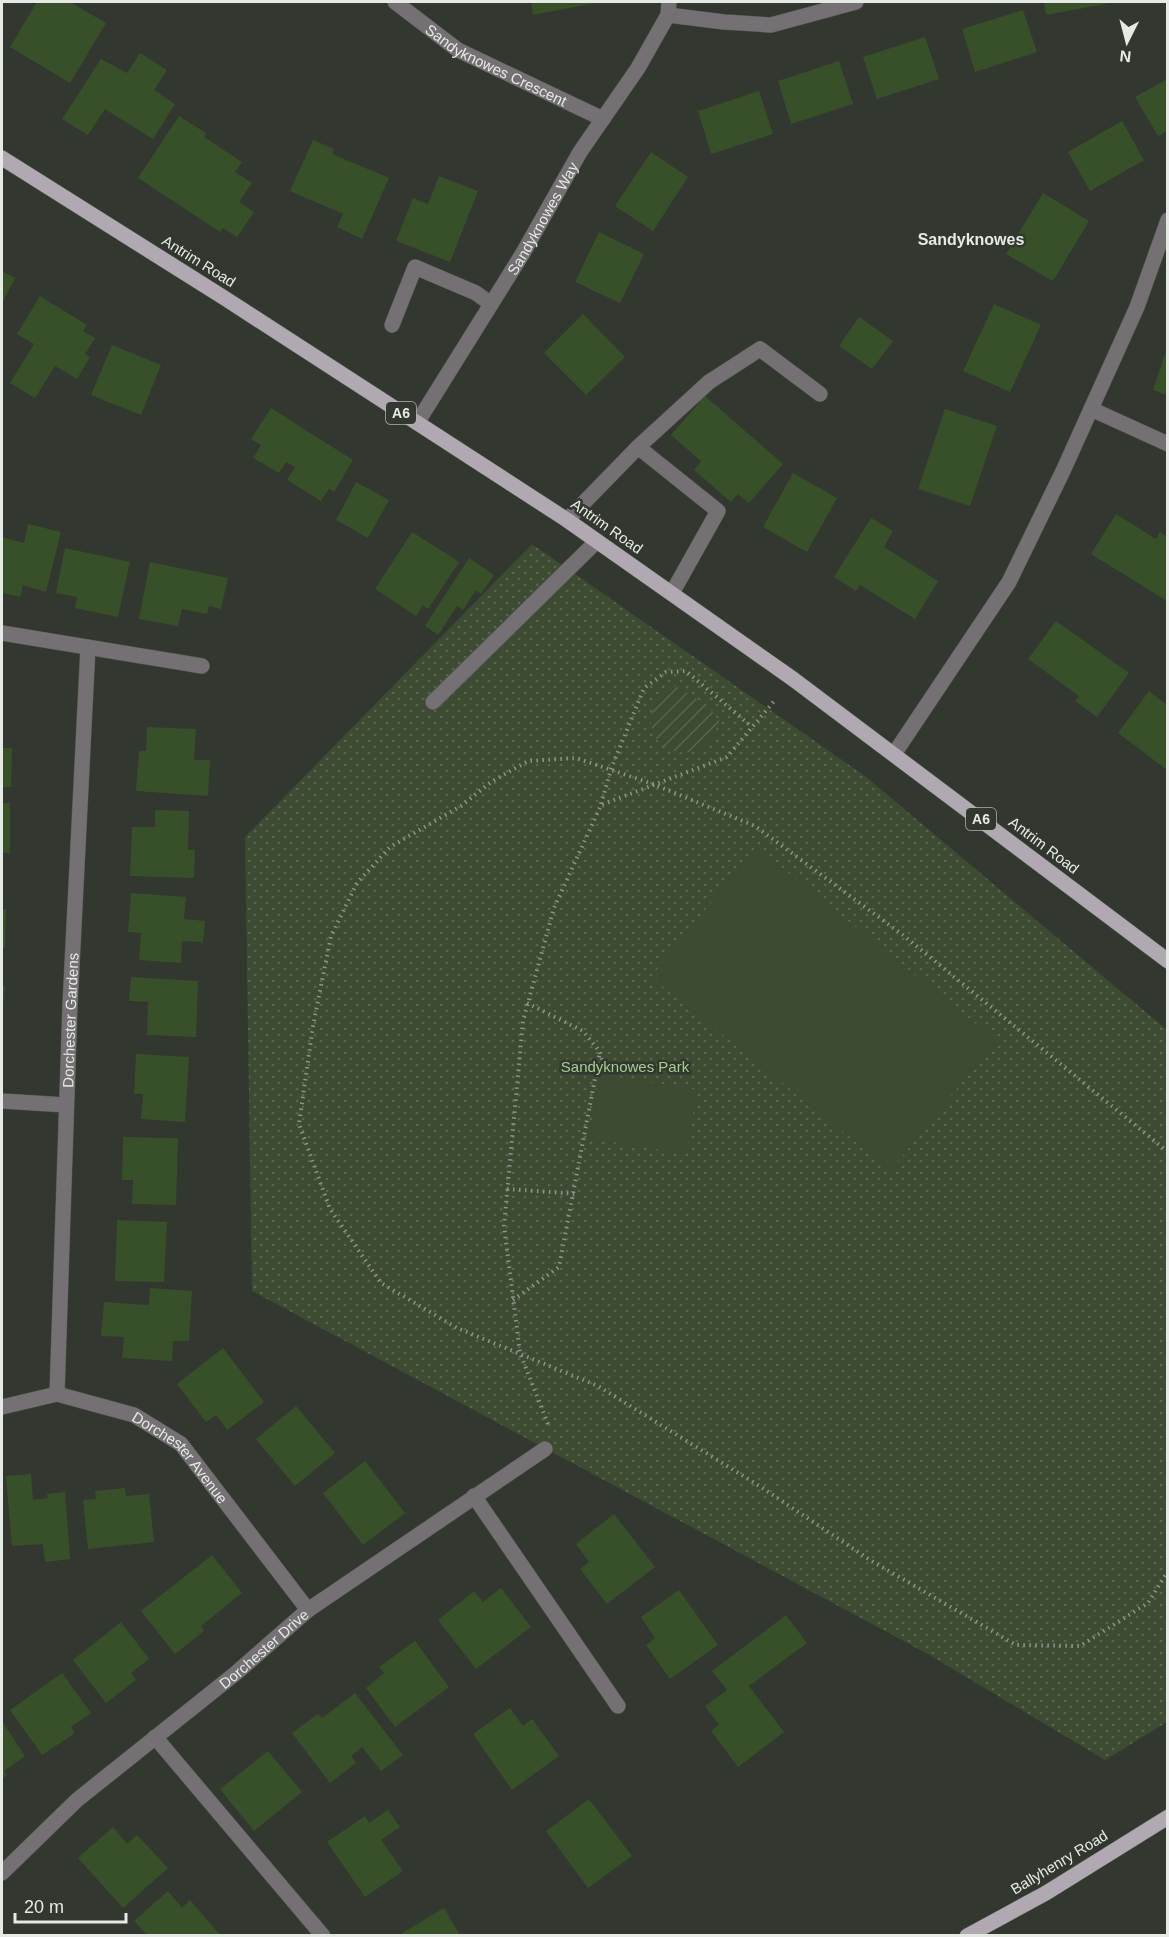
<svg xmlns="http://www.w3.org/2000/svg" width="1169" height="1937" viewBox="0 0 1169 1937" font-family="Arial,sans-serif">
	<defs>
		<pattern id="park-dots" width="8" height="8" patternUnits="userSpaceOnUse" patternTransform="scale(1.5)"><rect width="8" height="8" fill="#3c4b32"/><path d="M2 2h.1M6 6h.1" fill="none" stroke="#586550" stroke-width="1.8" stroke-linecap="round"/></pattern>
		<pattern id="garden-furrows" width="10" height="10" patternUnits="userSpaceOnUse" patternTransform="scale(1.5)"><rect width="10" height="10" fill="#3c4b32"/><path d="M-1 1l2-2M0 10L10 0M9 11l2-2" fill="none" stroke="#586550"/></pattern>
	</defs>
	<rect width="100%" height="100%" fill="#32372f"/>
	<polygon fill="url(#park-dots)" points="532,544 865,776 1167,1030 1167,1722 1105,1760 926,1653 252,1291 245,837"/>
	<path fill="url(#garden-furrows)" d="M 676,686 L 707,705 L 719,721 C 707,774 637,753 653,708 C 657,697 665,690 676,686 Z"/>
	<g fill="#3c4b32">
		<polygon points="756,847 996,1040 891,1170 651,977"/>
		<polygon points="599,1074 697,1090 686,1154 589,1138"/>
	</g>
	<g fill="#385029">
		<polygon points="37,2 70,2 106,23 70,83 10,47"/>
		<polygon points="531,2 595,2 595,3 533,15"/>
		<polygon points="1044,2 1111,2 1111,3 1046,15"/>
		<polygon points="1023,10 1037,52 975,72 962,29"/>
		<polygon points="925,37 939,79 877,99 863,57"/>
		<polygon points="140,53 167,70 154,90 175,104 153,139 105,109 88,135 62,119 101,59 127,73"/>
		<polygon points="839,61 853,104 791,124 778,81"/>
		<polygon points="1167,79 1167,131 1158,136 1135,97"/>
		<polygon points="759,91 773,134 711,154 698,111"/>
		<polygon points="179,116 206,133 204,137 242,162 235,172 252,183 239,202 254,212 237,237 223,228 220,232 138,178"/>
		<polygon points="1122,121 1144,160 1090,191 1068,152"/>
		<polygon points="313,140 334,149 332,154 389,178 362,239 337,227 343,214 290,191"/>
		<polygon points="651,152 688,177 653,231 615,206"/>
		<polygon points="439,176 478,191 450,262 396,241 413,198 428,204"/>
		<polygon points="1043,193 1089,221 1053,281 1006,254"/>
		<polygon points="599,232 644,254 620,303 575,282"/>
		<polygon points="2,271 15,278 2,303"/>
		<polygon points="40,296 87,325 83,331 95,338 85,354 90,357 77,379 55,366 35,398 10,383 34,344 17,334"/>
		<polygon points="994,304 1041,325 1010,392 963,371"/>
		<polygon points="583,314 625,357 586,395 544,353"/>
		<polygon points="859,317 893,341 872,369 839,346"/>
		<polygon points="112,345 161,365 141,415 91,395"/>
		<polygon points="1167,348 1167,395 1153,390"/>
		<polygon points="705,396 783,464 749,503 738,494 731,502 694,470 701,461 671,435"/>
		<polygon points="271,408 353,460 334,492 329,489 321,501 287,480 295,467 286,462 279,473 253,458 261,445 251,439"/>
		<polygon points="945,409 997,426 970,506 918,489"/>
		<polygon points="793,473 837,498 807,552 763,527"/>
		<polygon points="356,482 389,500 368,538 336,520"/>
		<polygon points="1116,514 1156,539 1160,532 1167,537 1167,601 1091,554"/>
		<polygon points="871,518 893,531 884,547 938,581 915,619 860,585 856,591 834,577"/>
		<polygon points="28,524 61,532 46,592 23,585 20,597 2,593 2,537 24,543"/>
		<polygon points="412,532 459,562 428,609 423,605 416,616 375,589"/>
		<polygon points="65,548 130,562 118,617 75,608 77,597 56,593"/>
		<polygon points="469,558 494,575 481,594 476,590 463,610 457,606 438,635 425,626"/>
		<polygon points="150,562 228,578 221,609 209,606 207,614 182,609 178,626 139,619"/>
		<polygon points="1056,621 1129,673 1097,717 1075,701 1079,696 1028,659"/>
		<polygon points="1149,691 1167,705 1167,770 1118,733"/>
		<polygon points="147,727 196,729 194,760 210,760 208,796 136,791 139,751 146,751"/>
		<polygon points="2,748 12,748 11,787 2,787"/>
		<rect x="2" y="803" width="8" height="50"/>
		<polygon points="155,810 189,811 188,850 195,850 194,878 130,876 132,827 155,827"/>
		<polygon points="131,893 186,897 184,919 205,921 203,942 182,941 181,963 139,960 141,933 128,932"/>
		<polygon points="2,909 6,909 5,948 2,948"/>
		<polygon points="131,977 198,981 196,1037 147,1035 148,1002 129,1001"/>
		<polygon points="2,986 5,986 3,1006 2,1006"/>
		<polygon points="136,1054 189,1057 185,1122 141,1119 143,1094 134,1094"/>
		<polygon points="123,1137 178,1138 176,1205 132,1204 133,1180 122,1180"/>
		<polygon points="117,1220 167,1222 164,1282 115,1281"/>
		<polygon points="150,1288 192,1291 189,1341 173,1341 172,1361 122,1358 124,1337 101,1336 104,1302 149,1305"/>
		<polygon points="223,1348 264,1402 227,1430 216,1415 206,1422 177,1384"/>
		<polygon points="296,1406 335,1453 295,1486 256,1439"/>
		<polygon points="365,1461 405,1513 363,1545 323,1493"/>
		<polygon points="31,1474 33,1500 48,1498 47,1494 65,1492 70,1559 45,1562 43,1544 12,1546 6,1476"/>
		<polygon points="125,1488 126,1496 149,1494 154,1542 88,1549 83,1500 96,1499 95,1491"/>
		<polygon points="614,1514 655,1567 607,1604 580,1569 589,1562 576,1544"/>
		<polygon points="212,1555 242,1593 201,1626 204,1631 175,1654 141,1611"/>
		<polygon points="501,1588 531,1627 476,1669 438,1620 474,1591 483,1602"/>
		<polygon points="679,1590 718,1645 670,1679 646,1645 655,1638 641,1617"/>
		<polygon points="786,1615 807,1643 749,1686 784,1732 738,1767 711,1731 719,1725 705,1706 727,1690 712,1671"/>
		<polygon points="121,1622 149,1659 131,1673 136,1680 106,1703 73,1660"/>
		<polygon points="415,1641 449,1687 395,1727 366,1688 384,1673 379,1667"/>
		<polygon points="62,1673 91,1713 71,1727 75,1733 42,1755 10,1710"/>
		<polygon points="355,1693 403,1755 381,1771 362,1747 351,1756 356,1763 330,1783 292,1733 318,1714 322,1718"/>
		<polygon points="510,1708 523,1726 532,1719 559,1756 512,1790 473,1734"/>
		<polygon points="2,1721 25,1756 4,1771 7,1775 2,1779"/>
		<polygon points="268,1751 302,1792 254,1831 220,1789"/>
		<polygon points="589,1799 632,1856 588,1888 546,1831"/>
		<polygon points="388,1810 400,1827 381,1840 403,1871 365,1897 327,1842 365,1816 369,1823"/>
		<polygon points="113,1827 127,1844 137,1835 168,1868 123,1908 78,1858"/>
		<polygon points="168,1891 182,1908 190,1900 220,1935 147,1935 134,1921"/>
		<polygon points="444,1908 460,1935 404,1935 402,1933"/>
	</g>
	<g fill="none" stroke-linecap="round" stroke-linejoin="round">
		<g stroke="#4f544c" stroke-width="16">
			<g id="minor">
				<path id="s1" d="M 395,2 L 458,50 L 603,119"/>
				<polyline points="668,15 724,22 771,25 856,2"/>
				<polyline points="392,325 415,267 476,293 491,304"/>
				<polyline points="1091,409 1168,444"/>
				<path id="s2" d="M 417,423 L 523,253 L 580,152 L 638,68 L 668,15 L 669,2"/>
				<polyline points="638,447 709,382 760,349 820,394"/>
				<polyline points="567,520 638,447 718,511 672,593"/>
				<polyline points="2,633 202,666"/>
				<polyline points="433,702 597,541"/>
				<polyline points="894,754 1009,582 1063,471 1137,307 1168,220"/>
				<polyline points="2,1101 66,1105"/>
				<path id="s3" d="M 57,1394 L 70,1005 L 88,647"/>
				<path id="s4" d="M 2,1407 L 57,1394 L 134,1415 L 181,1444 L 308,1610"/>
				<polyline points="474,1496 618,1706"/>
				<polyline points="155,1737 323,1936"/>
				<path id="s5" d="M 2,1873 L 77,1800 L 236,1673 L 308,1610 L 545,1449"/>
			</g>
		</g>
		<g stroke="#4f544c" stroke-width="16">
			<g id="major">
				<polyline points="2,158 226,299 567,520 793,679 1168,961"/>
				<polyline points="967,1936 1046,1893 1168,1817"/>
			</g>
		</g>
		<g stroke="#8f938d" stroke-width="4" stroke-dasharray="1.5 4.5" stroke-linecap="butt">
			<polyline points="601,804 611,769 644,688 666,672 686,671 752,727"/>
			<polyline points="527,1003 583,1031 600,1052 606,1075"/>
			<polyline points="1168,1152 903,935 755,826 653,784 576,758 528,761 491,782 461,806 390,847 357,883 331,936 313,1026 299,1124 330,1209 381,1283 457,1328 598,1386 761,1487 870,1560 1016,1645 1080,1646 1148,1603 1168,1571"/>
			<polyline points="507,1189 578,1194"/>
			<polyline points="513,1300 559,1267 600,1052"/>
			<polyline points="548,1424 520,1353 504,1226 523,1021 554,908 601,805 727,757 775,700"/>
		</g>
		<use href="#minor" stroke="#747073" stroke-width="15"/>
		<use href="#major" stroke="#b1a9b1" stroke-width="15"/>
	</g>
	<g text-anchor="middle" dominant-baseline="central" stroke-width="5" stroke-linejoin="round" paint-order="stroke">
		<g fill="#32372f" stroke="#b0b4ae" stroke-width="1.5">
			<rect x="386" y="402" width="30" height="22" rx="4.5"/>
			<rect x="966" y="808" width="30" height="22" rx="4.5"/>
		</g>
		<g font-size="14" font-weight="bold" fill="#e6eae5">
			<text x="401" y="413">A6</text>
			<text x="981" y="819">A6</text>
		</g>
		<g font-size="15" fill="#e6eae5" stroke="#32372f">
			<text stroke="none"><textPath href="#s1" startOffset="120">Sandyknowes Crescent</textPath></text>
			<text stroke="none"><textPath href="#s2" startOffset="240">Sandyknowes Way</textPath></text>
			<text transform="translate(199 261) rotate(32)">Antrim Road</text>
			<text transform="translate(607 526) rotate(35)">Antrim Road</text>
			<text transform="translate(1044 845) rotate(37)">Antrim Road</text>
			<text stroke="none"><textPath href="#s3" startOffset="374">Dorchester Gardens</textPath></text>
			<text stroke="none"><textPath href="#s4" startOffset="200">Dorchester Avenue</textPath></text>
			<text stroke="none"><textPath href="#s5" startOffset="345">Dorchester Drive</textPath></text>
			<text transform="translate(1059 1862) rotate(-31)">Ballyhenry Road</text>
		</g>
		<g font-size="15" fill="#a5ce8c" stroke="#32372f">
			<text x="625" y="1066">Sandyknowes Park</text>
		</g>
		<g font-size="16" font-weight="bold" fill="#e6eae5" stroke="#32372f">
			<text x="971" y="239">Sandyknowes</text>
		</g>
	</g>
	<rect width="1169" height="1937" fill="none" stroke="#e6eae5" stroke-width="6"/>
	<g transform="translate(1127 42) rotate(186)" stroke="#32372f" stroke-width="4.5" paint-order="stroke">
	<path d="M0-4.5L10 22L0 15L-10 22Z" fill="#e6eae5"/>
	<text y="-9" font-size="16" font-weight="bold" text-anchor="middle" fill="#e6eae5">N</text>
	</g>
	<path d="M15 1913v9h111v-9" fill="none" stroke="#e6eae5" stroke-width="3"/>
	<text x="24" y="1913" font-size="18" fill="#e6eae5" stroke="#32372f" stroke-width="4.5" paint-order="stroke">20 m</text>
</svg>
